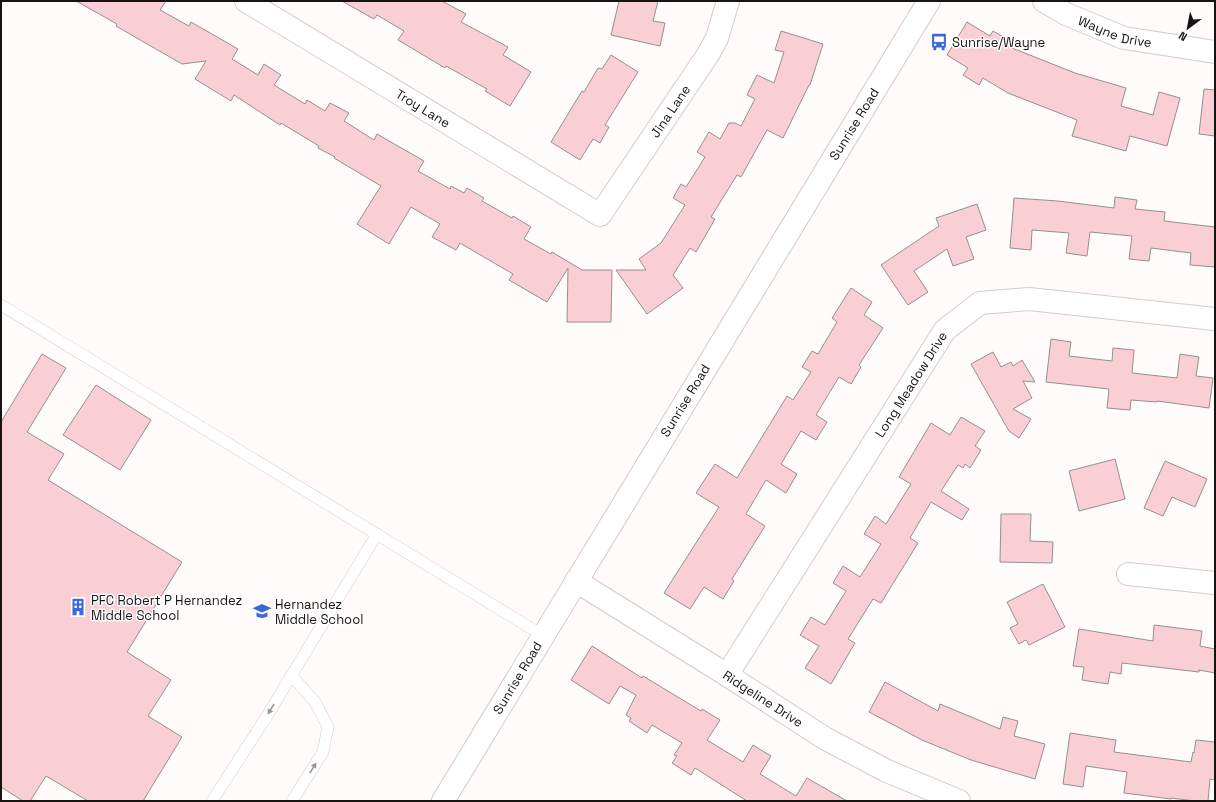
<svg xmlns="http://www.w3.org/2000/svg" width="1216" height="802" viewBox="0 0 1216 802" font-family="'Space Grotesk',sans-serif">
	<rect width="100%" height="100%" fill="#fefbfa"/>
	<g fill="#f9ced4" stroke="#959090">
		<polygon points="76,1 166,1 160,10 189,26 191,22 238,49 232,59 258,75 264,64 281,75 274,85 305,104 307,100 325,111 330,103 349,113 344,121 374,140 377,134 424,161 418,171 450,189 451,186 464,193 467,188 484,198 482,201 512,218 513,216 531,227 524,239 551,254 552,252 582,270 612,270 611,322 567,322 568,268 547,302 509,280 513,274 460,243 456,250 432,237 440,224 411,207 389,244 357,224 381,186 334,158 335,157 318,148 319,146 281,123 280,125 234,95 231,101 195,79 206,61 182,64 116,26 117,24"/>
		<polygon points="342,1 442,1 466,14 461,22 508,47 503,55 531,72 510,106 485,91 487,89 446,66 445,68 398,40 404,31 377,15 374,19"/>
		<polygon points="619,1 658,1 653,21 665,23 660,46 611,35"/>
		<polygon points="967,22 990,36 993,31 1010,41 1007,46 1075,73 1126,88 1121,106 1153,115 1159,92 1180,98 1167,146 1130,136 1126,151 1072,136 1077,120 1008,93 983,78 979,85 963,75 968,68 947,55"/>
		<polygon points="781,31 823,44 810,85 809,85 783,138 767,130 741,177 737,175 711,217 715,219 696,252 690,248 673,275 683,288 647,314 616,270 646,270 639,259 661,243 685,205 673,198 681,184 686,187 705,157 697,152 709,132 720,139 729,123 735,123 741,126 755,99 747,95 757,75 774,83 784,52 775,50"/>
		<polygon points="611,55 638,72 605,125 609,127 600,143 593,139 580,160 551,142 582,91 584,92 598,68 602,69"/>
		<polygon points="1204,89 1215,90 1215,136 1199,134"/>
		<polygon points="1115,197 1137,200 1135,209 1165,212 1164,221 1215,227 1215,267 1190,265 1191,253 1151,248 1149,261 1129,259 1132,236 1090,232 1087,256 1066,253 1069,233 1032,230 1031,250 1010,248 1014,198 1058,201 1114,208"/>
		<polygon points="977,204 986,230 966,237 974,259 953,266 947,249 914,271 928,292 908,305 881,265 939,226 936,218"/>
		<polygon points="851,288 872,302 864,315 883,328 859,365 861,367 851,384 839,377 816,415 827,422 816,440 801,431 781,464 797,474 786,493 766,480 746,514 765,526 732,579 734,581 723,599 704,587 690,609 664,593 719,507 696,493 715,464 737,478 787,396 793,400 811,372 802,367 812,351 818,354 837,322 832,318"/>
		<polygon points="1051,339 1071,342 1069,356 1112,361 1113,348 1134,350 1132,373 1177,378 1180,354 1199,357 1196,376 1213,378 1209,408 1157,401 1157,402 1131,400 1130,410 1107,408 1109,389 1046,382"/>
		<polygon points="993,352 1001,367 1011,362 1013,366 1022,360 1035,382 1023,381 1032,398 1013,409 1031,419 1019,438 1009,431 971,364"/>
		<polygon points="42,354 66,368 27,432 64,454 48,480 182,562 127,652 171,680 148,716 182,737 143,801 88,801 46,776 30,801 23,801 1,787 1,422"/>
		<polygon points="96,385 151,420 120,470 63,435"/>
		<polygon points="961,417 985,431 975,446 981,450 970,468 965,464 963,468 958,465 941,491 969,509 962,520 931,502 910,538 918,543 881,603 873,599 848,639 855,643 831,684 805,668 819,646 800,635 811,617 825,625 846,591 833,583 843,566 860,577 881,544 864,534 875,516 886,524 911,484 899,477 931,423 950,435"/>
		<polygon points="1115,459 1125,499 1079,511 1069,471"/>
		<polygon points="1165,461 1207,479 1195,507 1172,497 1163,516 1144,508"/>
		<polygon points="1001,514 1031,514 1030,541 1053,542 1052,563 1000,562"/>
		<polygon points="1043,584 1065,627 1029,645 1026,640 1019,644 1010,628 1018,624 1007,602"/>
		<polygon points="1154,625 1202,631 1200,646 1215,649 1215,673 1199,670 1199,672 1122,663 1121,674 1110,672 1108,684 1082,680 1084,667 1073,666 1079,629 1153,641"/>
		<polygon points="592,646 642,678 643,676 701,711 702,709 720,720 707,740 743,762 753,745 771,756 760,774 796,796 807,778 847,801 747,801 695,768 691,775 672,763 677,756 674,755 682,743 652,725 647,733 629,721 631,718 626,715 636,695 620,686 609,704 571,680"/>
		<polygon points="885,682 938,711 940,704 1000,729 1003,717 1018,721 1014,736 1045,744 1035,779 971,760 922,740 869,712"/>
		<polygon points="1070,733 1116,740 1114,752 1191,762 1193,752 1194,753 1196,740 1215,742 1215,780 1210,779 1208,801 1195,801 1171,798 1171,799 1124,793 1127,772 1086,766 1083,787 1063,784"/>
	</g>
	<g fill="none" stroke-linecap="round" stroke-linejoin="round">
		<g stroke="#d2cdcb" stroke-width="12">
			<g id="lane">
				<polyline points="1,305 542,635"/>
				<polyline points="291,675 315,702 328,727 323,752 292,801"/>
				<polyline points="212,801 267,716 377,534"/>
			</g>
		</g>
		<g stroke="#d2cdcb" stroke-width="24">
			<g id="street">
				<path id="s1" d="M 246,1 L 600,215 L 709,53 L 717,38 L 728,1"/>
				<path id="s2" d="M 1044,1 L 1066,14 L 1124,38 L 1215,52"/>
				<polyline points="1128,574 1215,583"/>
				<path id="s3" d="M 576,581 L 727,675 L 826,739 L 887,771 L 959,801"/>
				<path id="s4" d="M 727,675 L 945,330 L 980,303 L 1029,299 L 1215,319"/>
			</g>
		</g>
		<g stroke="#d2cdcb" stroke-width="24">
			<g id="secondary">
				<path id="s5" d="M 443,801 C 603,533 766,267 929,1"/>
			</g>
		</g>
		<use href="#lane" stroke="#fff" stroke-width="11"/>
		<use href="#street" stroke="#fff" stroke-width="22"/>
		<use href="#secondary" stroke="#fff" stroke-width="22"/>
	</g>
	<defs><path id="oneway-solid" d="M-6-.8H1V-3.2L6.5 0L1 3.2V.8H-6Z"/></defs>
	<g fill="#969595">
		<use href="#oneway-solid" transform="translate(271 709) rotate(121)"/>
		<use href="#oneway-solid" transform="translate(313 768) rotate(-58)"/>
	</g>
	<defs>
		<g id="bus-bare" transform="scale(1.38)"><path d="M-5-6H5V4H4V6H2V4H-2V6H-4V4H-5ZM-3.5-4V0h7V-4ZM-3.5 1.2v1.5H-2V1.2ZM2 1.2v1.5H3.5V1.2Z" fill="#3e68d9" stroke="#fff" stroke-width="2.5" paint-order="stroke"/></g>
		<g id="building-bare" transform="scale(1.38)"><path d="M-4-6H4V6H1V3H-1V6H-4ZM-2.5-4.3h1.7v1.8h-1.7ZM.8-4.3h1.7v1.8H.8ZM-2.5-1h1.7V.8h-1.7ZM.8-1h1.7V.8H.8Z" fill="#3e68d9" stroke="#fff" stroke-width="2.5" paint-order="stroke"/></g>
		<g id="school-bare" transform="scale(1.38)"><path d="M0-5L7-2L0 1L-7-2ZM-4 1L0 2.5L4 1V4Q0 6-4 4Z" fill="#3e68d9" stroke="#fff" stroke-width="2.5" paint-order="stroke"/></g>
	</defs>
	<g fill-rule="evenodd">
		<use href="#bus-bare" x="939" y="42"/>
		<use href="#building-bare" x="78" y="607"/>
		<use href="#school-bare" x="262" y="611"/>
	</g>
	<g text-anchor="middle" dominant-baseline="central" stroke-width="3" stroke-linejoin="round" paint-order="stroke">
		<g font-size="13" fill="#161413" stroke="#fff">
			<text stroke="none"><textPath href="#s2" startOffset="78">Wayne Drive</textPath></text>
			<text stroke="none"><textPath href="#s1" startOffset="207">Troy Lane</textPath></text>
			<text stroke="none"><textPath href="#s1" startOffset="539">Jina Lane</textPath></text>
			<text stroke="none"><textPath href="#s5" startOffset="792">Sunrise Road</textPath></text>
			<text stroke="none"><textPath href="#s4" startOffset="344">Long Meadow Drive</textPath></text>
			<text stroke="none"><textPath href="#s5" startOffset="468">Sunrise Road</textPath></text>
			<text stroke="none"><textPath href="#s5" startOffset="144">Sunrise Road</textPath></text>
			<text stroke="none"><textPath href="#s3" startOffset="221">Ridgeline Drive</textPath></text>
		</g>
		<g font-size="13" fill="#161413" stroke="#fff" text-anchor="start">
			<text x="952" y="42">Sunrise/Wayne</text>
			<text x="91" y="600">PFC Robert P Hernandez<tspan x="91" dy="15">Middle School</tspan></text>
			<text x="275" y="604">Hernandez<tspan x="275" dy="15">Middle School</tspan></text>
		</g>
	</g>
	<rect width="1216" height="802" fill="none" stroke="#161413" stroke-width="4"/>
	<g transform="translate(1188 28) rotate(212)" stroke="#ffffff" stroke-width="3" paint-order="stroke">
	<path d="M0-3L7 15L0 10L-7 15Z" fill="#161413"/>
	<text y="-6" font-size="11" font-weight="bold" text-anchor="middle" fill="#161413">N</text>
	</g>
</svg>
